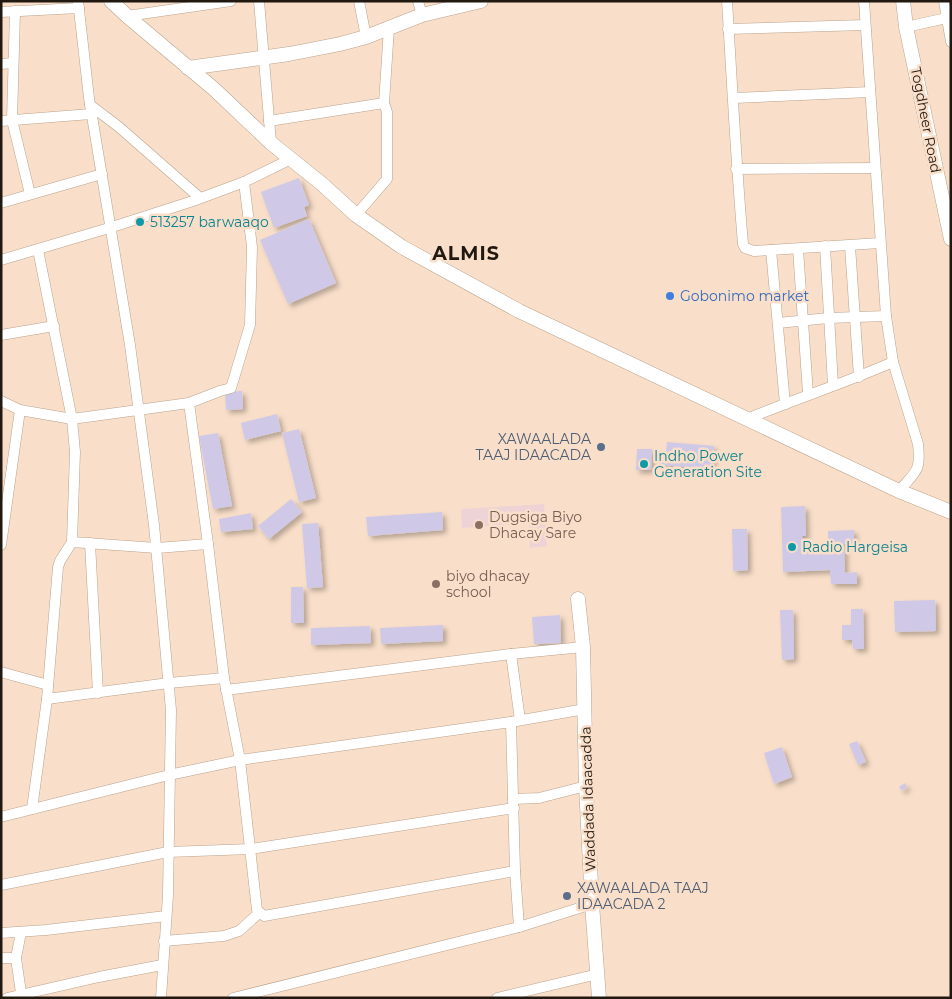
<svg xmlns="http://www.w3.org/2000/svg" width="952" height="999" viewBox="0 0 952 999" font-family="Montserrat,sans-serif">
	<defs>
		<filter id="shadow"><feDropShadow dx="3.5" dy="3.5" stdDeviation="2.5" flood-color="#0004"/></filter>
	</defs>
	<rect width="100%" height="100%" fill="#f9dfc9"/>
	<polygon fill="#edd3d6" points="544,504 547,546 530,548 529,523 462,528 461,509"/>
	<g fill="#cfc9e7" filter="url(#shadow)">
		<polygon points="299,178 309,205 304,207 307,216 274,228 261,192"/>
		<polygon points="309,219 336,283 288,304 260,240"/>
		<polygon points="242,391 243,409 226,410 225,392"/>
		<polygon points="277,414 281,431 245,440 241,423"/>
		<polygon points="299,429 316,498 299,502 282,433"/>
		<polygon points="218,433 232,506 213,509 199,436"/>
		<polygon points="667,442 714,446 712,469 659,465 660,453 666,453"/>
		<polygon points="637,449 652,449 651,470 636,470"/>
		<polygon points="291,499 302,512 269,539 258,526"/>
		<polygon points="805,506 806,536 802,536 803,551 828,551 828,531 854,530 854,544 844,544 845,573 857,572 857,584 831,584 830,570 783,572 781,507"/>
		<polygon points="442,512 443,530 368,536 366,517"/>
		<polygon points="251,513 253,529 221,532 219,519"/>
		<polygon points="318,523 323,587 307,588 302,524"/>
		<polygon points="732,529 747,529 748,570 733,571"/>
		<polygon points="291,587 303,587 304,623 291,623"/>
		<polygon points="935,600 936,631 895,632 894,601"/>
		<polygon points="851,609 863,609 864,649 853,649 852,640 842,640 842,625 851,625"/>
		<polygon points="780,610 793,610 794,659 782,660"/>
		<polygon points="560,615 561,643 534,644 532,617"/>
		<polygon points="443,625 443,641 381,644 380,628"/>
		<polygon points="370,626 371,643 311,645 311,628"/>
		<polygon points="857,741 866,762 858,765 849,744"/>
		<polygon points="782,747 792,777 774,784 764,753"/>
		<polygon points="905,783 907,787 902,791 899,787"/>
	</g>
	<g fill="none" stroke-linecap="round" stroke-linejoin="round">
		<g stroke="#baa28c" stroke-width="11">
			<g id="street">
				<polyline points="78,1 89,98 130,345 154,525 171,710 168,895 161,998"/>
				<polyline points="259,1 271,143"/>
				<polyline points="359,1 366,37"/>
				<polyline points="418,1 422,15"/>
				<path d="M 727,1 C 732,82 736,163 743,244 L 745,248 L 754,251 L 880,243"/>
				<path d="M 864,1 L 886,316 L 893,362 L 918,444 C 921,472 916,471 899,491"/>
				<polyline points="944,1 951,42"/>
				<polyline points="15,11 12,120 30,194"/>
				<polyline points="1,12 79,8"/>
				<polyline points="127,16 231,1"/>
				<polyline points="906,27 951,17"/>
				<polyline points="728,29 865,25"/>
				<polyline points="1,64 13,63"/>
				<polyline points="734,98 870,92"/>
				<polyline points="90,105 119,127 200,198"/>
				<polyline points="1,121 91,114"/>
				<polyline points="269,121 384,103"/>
				<polyline points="736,169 874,168"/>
				<polyline points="1,203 102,174"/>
				<polyline points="356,215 387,179 387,112 384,103 389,28"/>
				<polyline points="825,246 833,385"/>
				<polyline points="850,246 859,377"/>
				<polyline points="798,249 808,394"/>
				<polyline points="771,250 785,404"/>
				<polyline points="1,260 109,228 193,201 244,182 291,159"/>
				<polyline points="778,323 828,318 886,316"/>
				<polyline points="1,335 54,326"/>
				<polyline points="1,401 20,410 72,419 189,403 220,391 231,388 250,325 252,247 244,182"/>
				<polyline points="189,403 208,544 224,678 240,760 257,910 264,916 515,871"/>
				<path d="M 747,419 C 795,399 845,383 893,362"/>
				<polyline points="72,542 157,548 208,544"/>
				<polyline points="90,543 98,693"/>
				<polyline points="1,545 20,410"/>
				<polyline points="511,654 520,720"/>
				<polyline points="1,672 48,685"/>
				<polyline points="226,690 511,654 583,647"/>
				<polyline points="47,699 169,683 224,678"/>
				<polyline points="511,722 515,871 519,927"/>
				<polyline points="513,799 539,798 586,786"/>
				<polyline points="32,809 47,699 58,567 60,561 72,542 75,452 72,419 38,250"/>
				<polyline points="1,817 169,775 240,760 511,722 585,709"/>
				<polyline points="1,885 168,852 251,849 514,808"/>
				<polyline points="21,932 16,958 21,993"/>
				<polyline points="1,933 46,930 166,916"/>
				<polyline points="164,941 224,936 239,931 259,913"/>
				<polyline points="1,958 16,958"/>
				<polyline points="7,998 99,977 162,965"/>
				<polyline points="233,998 519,927 592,904"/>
				<polyline points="497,998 598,974"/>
			</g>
		</g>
		<g stroke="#baa28c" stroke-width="15">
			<g id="secondary">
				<polyline points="111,1 127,16 214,89 271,143 322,184 356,215 402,247 519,311 899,491 951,512"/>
				<polyline points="903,1 906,27 951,239"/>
				<polyline points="188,68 289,54 340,44 366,37 422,15 481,1"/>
				<polyline points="578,599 583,647 586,786 592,904 599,998"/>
			</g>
		</g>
		<use href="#street" stroke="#fff" stroke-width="10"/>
		<use href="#secondary" stroke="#fff" stroke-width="14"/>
	</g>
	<g fill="#0f9aa8" stroke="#f9dfc9" stroke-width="2">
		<circle cx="140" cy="222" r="5"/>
		<circle cx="644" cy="464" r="5"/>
		<circle cx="792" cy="547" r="5"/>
	</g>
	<circle fill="#3f7fe0" stroke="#f9dfc9" stroke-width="2" cx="670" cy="296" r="5"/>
	<g fill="#5c6f8a" stroke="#f9dfc9" stroke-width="2">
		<circle cx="601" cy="447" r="5"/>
		<circle cx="567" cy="896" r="5"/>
	</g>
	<g fill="#8d6e63" stroke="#f9dfc9" stroke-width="2">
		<circle cx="479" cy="525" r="5"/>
		<circle cx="436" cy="584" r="5"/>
	</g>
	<g text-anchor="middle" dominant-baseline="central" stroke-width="5" stroke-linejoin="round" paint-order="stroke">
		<g font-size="14" fill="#211810" stroke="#f9dfc9">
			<text transform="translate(926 120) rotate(79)">Togdheer Road</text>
			<text transform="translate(588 799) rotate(-92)">Waddada Idaacadda</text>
		</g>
		<g font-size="14" fill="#0d838f" stroke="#f9dfc9" text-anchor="start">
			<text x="150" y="222">513257 barwaaqo</text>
			<text x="654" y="456">Indho Power<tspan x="654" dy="16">Generation Site</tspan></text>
			<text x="802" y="547">Radio Hargeisa</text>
		</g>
		<g font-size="14" fill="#366cbe" stroke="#f9dfc9" text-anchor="start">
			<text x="680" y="296">Gobonimo market</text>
		</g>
		<g font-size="14" fill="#4e5e75" stroke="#f9dfc9" text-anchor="end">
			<text x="591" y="439">XAWAALADA<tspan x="591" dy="16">TAAJ IDAACADA</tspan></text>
			<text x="577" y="888" text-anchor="start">XAWAALADA TAAJ<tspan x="577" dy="16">IDAACADA 2</tspan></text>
		</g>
		<g font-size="14" fill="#785e54" stroke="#f9dfc9" text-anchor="start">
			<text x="489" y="517">Dugsiga Biyo<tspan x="489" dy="16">Dhacay Sare</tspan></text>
			<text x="446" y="576">biyo dhacay<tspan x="446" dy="16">school</tspan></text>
		</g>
		<g font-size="19" font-weight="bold" letter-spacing="1" fill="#211810" stroke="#f9dfc9">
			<text x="466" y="253">ALMIS</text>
		</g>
	</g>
	<rect width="952" height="999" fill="none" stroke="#211810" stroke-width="5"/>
</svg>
